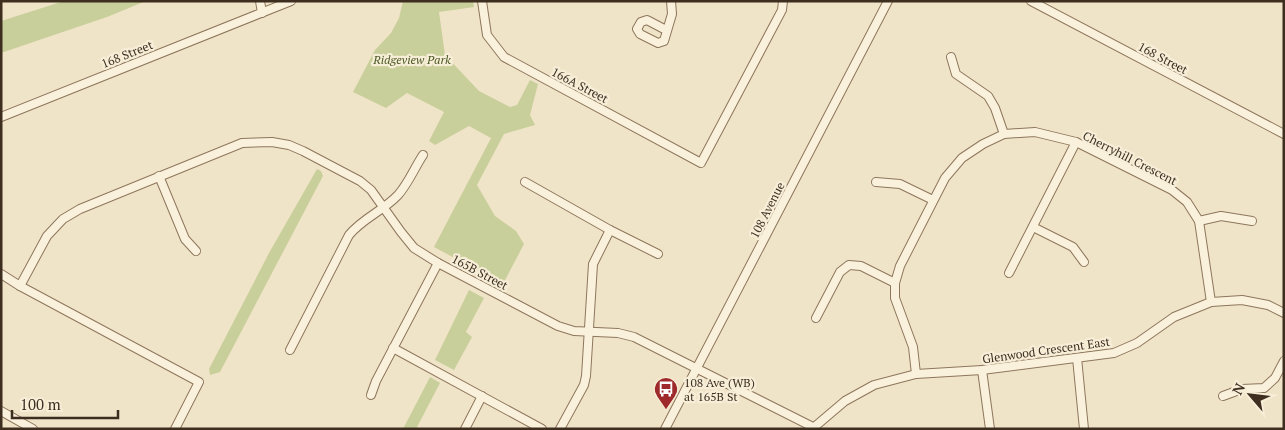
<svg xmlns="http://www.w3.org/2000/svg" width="1285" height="430" viewBox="0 0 1285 430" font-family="'PT Serif',serif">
	<rect width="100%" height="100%" fill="#f0e4c8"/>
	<g fill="#c9cf9b">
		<polygon points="64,1 146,1 107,17 1,53 1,21"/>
		<polygon points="403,1 473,1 474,7 439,12 445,55 479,91 510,107 517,105 530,80 538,84 530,115 535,125 504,134 477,185 495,216 516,231 524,244 503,284 434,247 491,138 469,126 435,145 429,141 444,112 407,93 386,108 353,92 375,50 391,33 399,18"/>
		<polygon points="317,169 321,171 323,176 220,372 210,375 209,369 269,253"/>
		<polygon points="469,290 484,298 466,332 472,337 454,370 435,360"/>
		<polygon points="430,377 440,383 416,429 403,429"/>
	</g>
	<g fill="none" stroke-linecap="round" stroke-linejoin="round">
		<g stroke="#8d765c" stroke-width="10">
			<g id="minor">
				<polyline points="260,1 262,13"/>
				<polyline points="482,1 487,35 504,57 701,163 782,10 783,1"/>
				<polyline points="1031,1 1284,134"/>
				<polyline points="666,30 647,20 641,22 637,29 640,34 658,43 664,41 672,14 671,1"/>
				<polyline points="951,57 956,74 988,96 995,108 1004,134"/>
				<polyline points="1,117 291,1"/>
				<polyline points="159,176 185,239 196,251"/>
				<polyline points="525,182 610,230 658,254"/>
				<polyline points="876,182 900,184 933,200"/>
				<polyline points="1199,221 1221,216 1252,221"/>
				<polyline points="1033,227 1073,247 1084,262"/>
				<polyline points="1009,273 1076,142"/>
				<polyline points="1,274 20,286 199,382 175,429"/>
				<polyline points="20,286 47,236 63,219 80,209 242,143 272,142 289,145 303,151 360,181 371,190 401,232 414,248 438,263 558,326 574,331 618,333 634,337 813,427"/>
				<polyline points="816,318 840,272 849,265 861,266 895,283"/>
				<polyline points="393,348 542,429"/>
				<path d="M 290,350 L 349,235 C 363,218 383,211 398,195 C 408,184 415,167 423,155"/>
				<polyline points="1077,358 1084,429"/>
				<polyline points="982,370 990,429"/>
				<polyline points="916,374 913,347 895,298 895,283 900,266 945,178 962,158 983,144 1004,134 1035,132 1076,142 1172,190 1187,202 1199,221 1211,302"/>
				<polyline points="371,395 376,381 438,263"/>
				<polyline points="1223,396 1242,389 1264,388 1275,378 1284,361"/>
				<polyline points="1,411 33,429"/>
				<polyline points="465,429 482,396"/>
				<polyline points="560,429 584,385 586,376 593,264 610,230"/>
				<polyline points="665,429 888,1"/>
				<polyline points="812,429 845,401 874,385 916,374 982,370 1114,353 1137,343 1174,317 1211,302 1242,300 1268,305 1284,313"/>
			</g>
		</g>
		<use href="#minor" stroke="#faf1dc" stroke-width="8"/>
	</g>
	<defs>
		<g id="bus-pin" transform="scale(1.25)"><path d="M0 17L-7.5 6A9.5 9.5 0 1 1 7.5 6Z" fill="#9e2a2b" stroke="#f7eed8"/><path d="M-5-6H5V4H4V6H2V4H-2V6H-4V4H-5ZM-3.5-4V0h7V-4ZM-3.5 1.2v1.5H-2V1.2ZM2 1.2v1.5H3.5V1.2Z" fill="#fff"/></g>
	</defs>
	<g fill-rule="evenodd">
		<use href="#bus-pin" x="666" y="389"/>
	</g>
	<g text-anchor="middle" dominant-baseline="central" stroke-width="4.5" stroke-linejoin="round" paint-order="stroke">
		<g font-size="12" fill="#3d2e20" stroke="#f7eed8">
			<text transform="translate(127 54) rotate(-22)">168 Street</text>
			<text transform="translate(1163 58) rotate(28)">168 Street</text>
			<text transform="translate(580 85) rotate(28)">166A Street</text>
			<text transform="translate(1130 158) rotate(27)">Cherryhill Crescent</text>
			<text transform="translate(767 210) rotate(-63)">108 Avenue</text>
			<text transform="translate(480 272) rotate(28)">165B Street</text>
			<text transform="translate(1046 350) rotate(-8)">Glenwood Crescent East</text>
		</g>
		<g font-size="12" font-style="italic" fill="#4d5a26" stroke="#f7eed8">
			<text x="412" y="59">Ridgeview Park</text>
		</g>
		<g font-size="12" fill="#3d2e20" stroke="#f7eed8" text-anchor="start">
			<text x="684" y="382">108 Ave (WB)<tspan x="684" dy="14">at 165B St</tspan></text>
		</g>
	</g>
	<rect width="1285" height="430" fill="none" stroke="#3d2e20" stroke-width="5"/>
	<g transform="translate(1250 395) rotate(298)" stroke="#f7eed8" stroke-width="4" paint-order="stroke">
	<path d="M0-4L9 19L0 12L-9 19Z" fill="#3d2e20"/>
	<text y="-8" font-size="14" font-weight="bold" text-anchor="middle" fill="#3d2e20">N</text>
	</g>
	<path d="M12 410v8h106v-8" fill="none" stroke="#3d2e20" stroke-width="2.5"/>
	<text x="20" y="410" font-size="15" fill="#3d2e20" stroke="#f7eed8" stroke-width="4" paint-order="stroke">100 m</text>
</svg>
